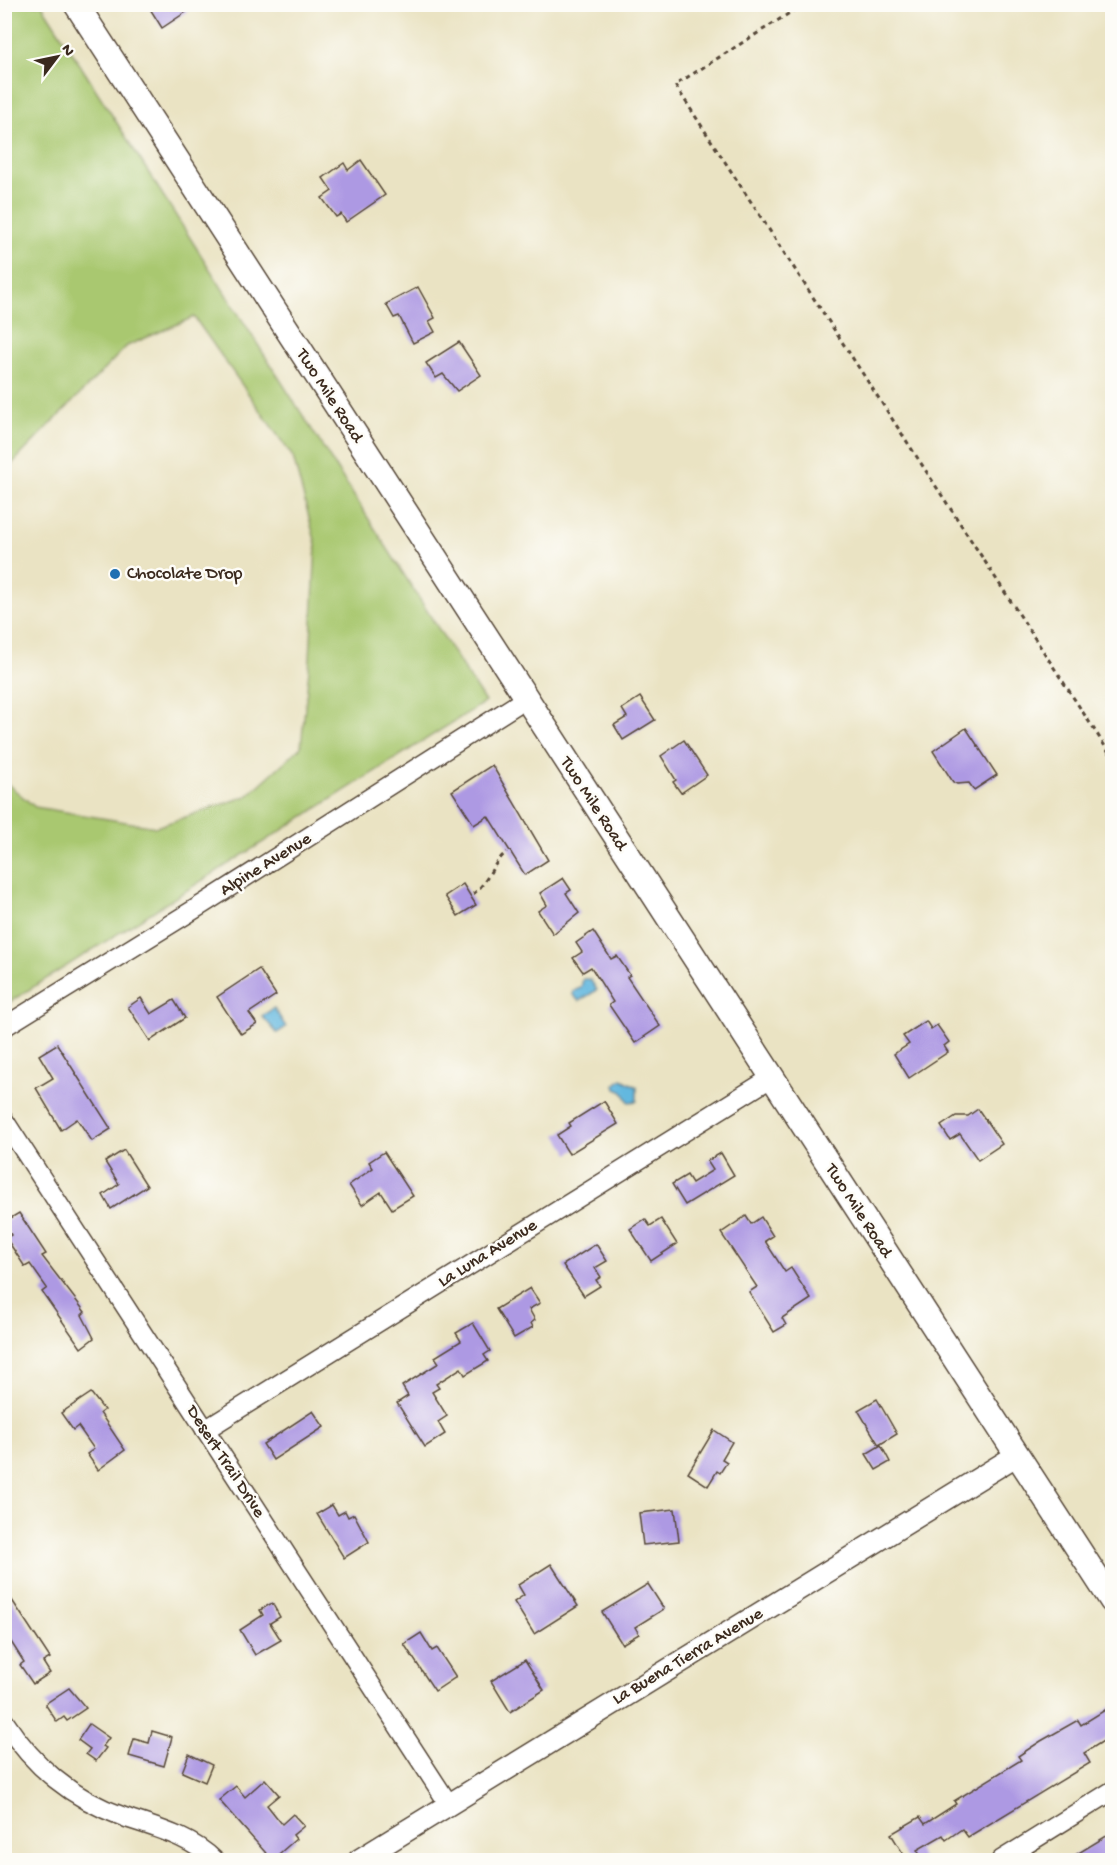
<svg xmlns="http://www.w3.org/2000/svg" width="1117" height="1865" viewBox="0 0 1117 1865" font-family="'Gochi Hand',sans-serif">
	<rect width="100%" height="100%" fill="#fdfcf7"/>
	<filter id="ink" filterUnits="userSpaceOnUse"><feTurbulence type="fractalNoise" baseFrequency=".0167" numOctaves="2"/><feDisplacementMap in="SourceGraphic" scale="12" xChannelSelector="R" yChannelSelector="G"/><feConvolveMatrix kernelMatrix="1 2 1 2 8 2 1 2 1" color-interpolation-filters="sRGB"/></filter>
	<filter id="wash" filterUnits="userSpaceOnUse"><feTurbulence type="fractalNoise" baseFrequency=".008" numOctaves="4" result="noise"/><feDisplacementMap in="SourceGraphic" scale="24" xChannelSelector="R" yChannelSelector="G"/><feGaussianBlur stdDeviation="1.35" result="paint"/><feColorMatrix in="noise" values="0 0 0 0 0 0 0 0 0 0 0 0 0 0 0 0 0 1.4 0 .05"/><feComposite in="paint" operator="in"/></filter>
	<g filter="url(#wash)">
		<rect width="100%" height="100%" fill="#eae3c3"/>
		<polygon fill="#a9c870" stroke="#727947" stroke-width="1.5" points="42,5 485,702 5,1005 5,782 35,807 156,827 247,796 301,747 310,659 316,544 293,457 194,317 127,346 5,471 5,5"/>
		<g fill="#63b8df" stroke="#4f717e" stroke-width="1.5">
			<polygon points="583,979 590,979 597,990 579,1001 573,995 573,991 581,988"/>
			<polygon points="274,1008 286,1027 277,1033 262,1016"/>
			<polygon points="622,1079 637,1087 637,1101 629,1102 623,1092 616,1089 615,1085"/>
		</g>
		<g id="blocks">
			<g fill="#ad99e3">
				<polygon points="147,4 198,4 162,28"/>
				<polygon points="361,160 385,195 346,222 341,214 336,217 322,198 332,191 323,178 344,163 348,170"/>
				<polygon points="418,287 435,318 429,321 435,332 413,343 399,316 394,318 386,304"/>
				<polygon points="459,342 481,375 457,391 443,374 436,378 426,363"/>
				<polygon points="640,697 655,720 623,740 614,725 627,717 622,709"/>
				<polygon points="966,728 997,775 974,790 969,783 957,784 953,782 933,751"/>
				<polygon points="684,740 707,775 681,793 673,782 676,780 661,756"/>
				<polygon points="492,765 548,860 525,875 488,816 474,825 452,791"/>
				<polygon points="563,878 571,890 566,893 579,913 553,934 538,911 547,905 540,893"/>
				<polygon points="463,884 476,905 458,916 445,896"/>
				<polygon points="593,931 611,959 617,956 630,975 627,977 660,1026 635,1043 609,1005 613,1002 591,967 583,972 573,958 582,952 576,943"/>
				<polygon points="259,969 276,995 249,1013 257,1024 241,1034 217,997"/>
				<polygon points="141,998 151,1014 174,1000 185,1018 150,1041 128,1007"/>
				<polygon points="926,1021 931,1029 937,1025 949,1042 944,1046 948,1052 909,1078 894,1054 909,1044 903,1036"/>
				<polygon points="57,1044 111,1129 92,1141 77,1119 61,1130 36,1088 53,1078 39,1055"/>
				<polygon points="604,1101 618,1124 569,1154 557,1135 571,1126 569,1123"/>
				<polygon points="978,1109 1002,1144 978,1160 960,1134 950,1140 941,1126 956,1116 968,1116"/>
				<polygon points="124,1150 147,1186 111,1209 103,1195 119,1184 105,1162"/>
				<polygon points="384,1152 413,1196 392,1209 381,1192 362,1205 349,1185 373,1168 369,1162"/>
				<polygon points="721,1153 734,1175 685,1205 672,1184 687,1175 692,1183 713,1170 707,1161"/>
				<polygon points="19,1213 46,1254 42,1256 85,1312 82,1315 94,1338 81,1348 42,1292 47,1288 30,1264 25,1267 6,1238 11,1235 4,1222"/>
				<polygon points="746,1216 751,1224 761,1217 773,1236 765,1241 785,1272 791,1268 811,1299 782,1318 786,1325 774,1332 749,1292 757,1287 721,1233"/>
				<polygon points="645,1219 650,1226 661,1219 677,1244 651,1261 630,1229"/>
				<polygon points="596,1244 607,1261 595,1268 601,1277 596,1280 600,1286 584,1296 563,1265"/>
				<polygon points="530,1288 540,1303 529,1309 535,1320 531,1323 533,1327 514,1338 496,1309"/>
				<polygon points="473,1323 490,1351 484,1355 488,1361 465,1375 461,1368 436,1384 439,1388 432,1392 447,1416 438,1422 445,1434 425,1447 397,1403 408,1396 402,1386 439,1363 435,1357 461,1341 456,1333"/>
				<polygon points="91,1393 104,1410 100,1413 125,1450 98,1470 87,1454 94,1449 78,1426 73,1430 61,1413"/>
				<polygon points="877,1399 897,1434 879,1445 858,1410"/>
				<polygon points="313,1411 324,1427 273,1460 263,1444"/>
				<polygon points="714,1430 732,1442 722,1459 727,1462 720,1473 717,1471 708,1486 688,1473"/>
				<polygon points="881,1445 890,1462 876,1470 866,1454"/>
				<polygon points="332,1505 338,1515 345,1511 348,1517 354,1514 369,1542 344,1558 317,1514"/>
				<polygon points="675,1509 679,1541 643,1545 639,1513"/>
				<polygon points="551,1564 578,1606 534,1634 514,1602 524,1595 518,1585"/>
				<polygon points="648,1584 664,1609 635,1627 639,1634 622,1644 602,1612"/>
				<polygon points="4,1588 50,1658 43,1662 50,1673 33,1684 20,1665 24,1662 4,1631"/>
				<polygon points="272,1603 280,1617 270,1623 281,1640 255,1655 240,1630 263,1615 260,1610"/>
				<polygon points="421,1633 432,1651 437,1648 456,1677 435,1691 404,1644"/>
				<polygon points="525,1660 544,1690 510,1712 491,1681"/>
				<polygon points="69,1688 86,1708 67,1721 64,1717 57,1722 45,1704"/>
				<polygon points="1113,1705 1113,1735 1084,1753 1090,1763 968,1837 962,1829 946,1840 943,1835 917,1850 923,1860 907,1860 891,1834 920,1817 925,1824 956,1804 954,1801 1021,1760 1018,1756 1041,1741 1078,1720 1081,1725"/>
				<polygon points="89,1724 109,1738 103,1746 106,1748 96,1761 86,1754 90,1749 78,1740"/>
				<polygon points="152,1731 172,1737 164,1766 129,1756 134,1739 149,1743"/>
				<polygon points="189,1754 212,1765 205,1782 182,1772"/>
				<polygon points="265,1779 279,1795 267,1805 282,1824 293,1814 304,1826 293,1835 296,1839 272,1860 219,1800 236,1786 245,1797"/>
				<polygon points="1113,1832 1113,1860 1067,1860"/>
			</g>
		</g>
	</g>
	<g filter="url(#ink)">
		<use href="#blocks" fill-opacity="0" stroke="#554637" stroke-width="1.5"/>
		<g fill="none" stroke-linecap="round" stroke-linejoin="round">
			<g stroke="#554637" stroke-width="21">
				<g id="minor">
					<polyline points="4,1027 203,904 525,699"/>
					<polyline points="4,1120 448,1803"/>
					<polyline points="205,1430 771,1078"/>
					<path d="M 4,1721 C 34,1767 71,1798 124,1817 C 155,1828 190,1836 214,1860"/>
					<polyline points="1001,1860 1112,1791"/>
				</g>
			</g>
			<g stroke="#554637" stroke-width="24">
				<polyline id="tertiary" points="359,1860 1017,1455"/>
			</g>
			<g stroke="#554637" stroke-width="27">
				<polyline id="secondary" points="76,4 1112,1601"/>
			</g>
			<g stroke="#554637" stroke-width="3" stroke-dasharray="4.5 4.5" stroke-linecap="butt">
				<polyline points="804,4 675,85 1112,757"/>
				<path d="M 473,894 C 489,882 491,864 507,852"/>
			</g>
			<use href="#minor" stroke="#fff" stroke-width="18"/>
			<use href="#tertiary" stroke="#fff" stroke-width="21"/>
			<use href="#secondary" stroke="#fff" stroke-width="24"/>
		</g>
	</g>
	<circle fill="#1f6fb2" stroke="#fdfcf7" stroke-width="2" cx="115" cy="574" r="6"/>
	<g text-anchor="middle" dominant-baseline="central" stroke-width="5" stroke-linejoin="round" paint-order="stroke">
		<g font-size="18" fill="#3b2a1e" stroke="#fdfcf7">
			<text transform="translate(329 396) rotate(57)">Two Mile Road</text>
			<text transform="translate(593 804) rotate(57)">Two Mile Road</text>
			<text transform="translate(266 865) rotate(-32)">Alpine Avenue</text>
			<text transform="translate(858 1211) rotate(57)">Two Mile Road</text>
			<text transform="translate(488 1254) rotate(-32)">La Luna Avenue</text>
			<text transform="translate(225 1462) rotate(57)">Desert Trail Drive</text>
			<text transform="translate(688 1657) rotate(-31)">La Buena Tierra Avenue</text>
		</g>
		<g font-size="18" fill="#3b2a1e" stroke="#fdfcf7" text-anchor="start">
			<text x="127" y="574">Chocolate Drop</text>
		</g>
	</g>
	<rect width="1117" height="1865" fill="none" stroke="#fdfcf7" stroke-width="24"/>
	<g transform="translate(57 57) rotate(58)" stroke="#fdfcf7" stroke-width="4.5" paint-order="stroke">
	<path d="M0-4.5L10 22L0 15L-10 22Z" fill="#3b2a1e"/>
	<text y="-9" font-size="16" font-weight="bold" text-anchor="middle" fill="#3b2a1e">N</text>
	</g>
</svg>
